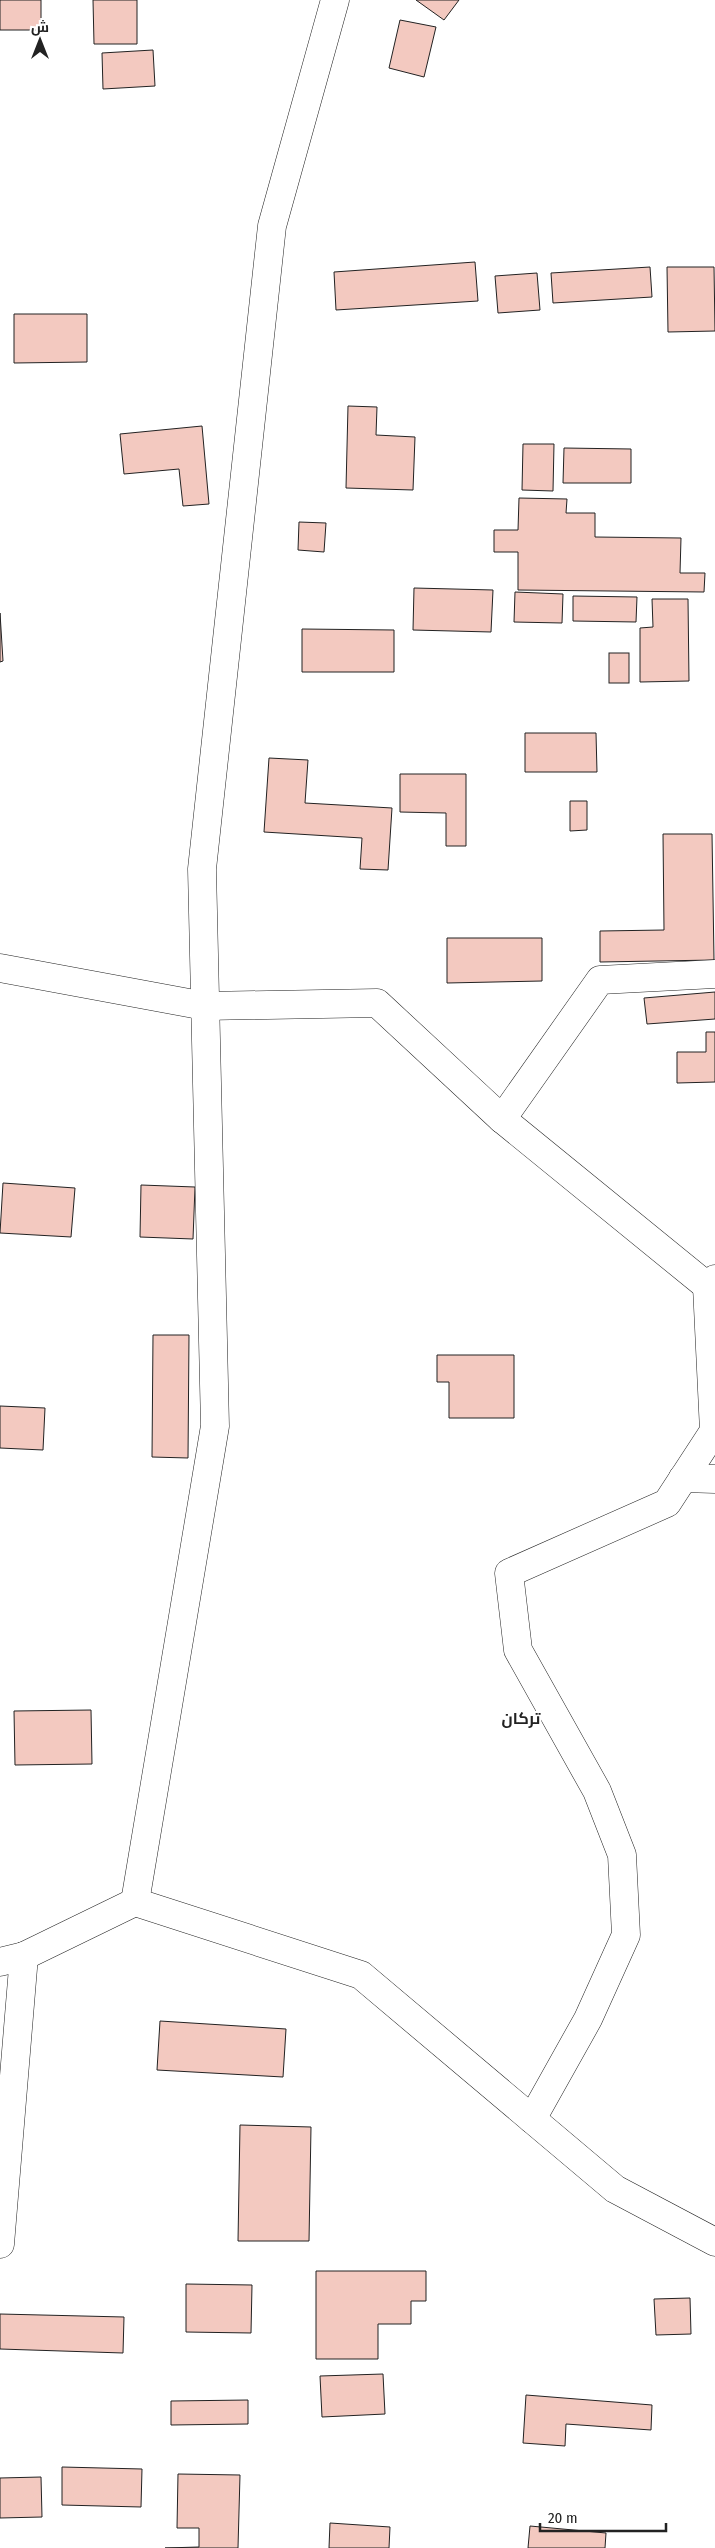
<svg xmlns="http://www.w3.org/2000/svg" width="715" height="2548" viewBox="0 0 715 2548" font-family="'Fira Sans Condensed',Cairo,sans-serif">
	<rect width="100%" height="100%" fill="#fff"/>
	<g fill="#f3c9c0" stroke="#222">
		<rect x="0" y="0" width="41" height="30"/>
		<polygon points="93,0 137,0 137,44 94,44"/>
		<polygon points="416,0 459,0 444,20"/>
		<polygon points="400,20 436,27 424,77 389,68"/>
		<polygon points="153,50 155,86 103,89 102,53"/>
		<polygon points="475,262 478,301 336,310 334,272"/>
		<polygon points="650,267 652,297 553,303 551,273"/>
		<polygon points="667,267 714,267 715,331 668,332"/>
		<polygon points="537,273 540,310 498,313 495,276"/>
		<polygon points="14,314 87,314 87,362 14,363"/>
		<polygon points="348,406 377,407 376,435 415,437 413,490 346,488"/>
		<polygon points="202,426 209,504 183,506 179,469 124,474 120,434"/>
		<polygon points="523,444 554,444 553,491 522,490"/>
		<polygon points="564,448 631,449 631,483 563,483"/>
		<polygon points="519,498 567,499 566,513 595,513 595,537 681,538 680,573 705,573 704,592 518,590 518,552 494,552 494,530 518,530"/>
		<polygon points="299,522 326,523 324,552 298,550"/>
		<polygon points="414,588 493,590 491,632 413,630"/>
		<polygon points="515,592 563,594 562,623 514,622"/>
		<polygon points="573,596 637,597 636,622 573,621"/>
		<polygon points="652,599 688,599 689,681 640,682 640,628 653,627"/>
		<polygon points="0,613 3,661 0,662"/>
		<polygon points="302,629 394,630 394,672 302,672"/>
		<rect x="609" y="653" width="20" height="30"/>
		<polygon points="525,733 596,733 597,772 525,772"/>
		<polygon points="269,758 308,760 305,803 392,808 388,870 360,869 362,838 264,832"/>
		<polygon points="400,774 466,774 466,846 446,846 446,813 400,812"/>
		<polygon points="570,801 587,801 587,830 570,831"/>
		<polygon points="663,834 712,834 714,960 600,962 600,931 664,930"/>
		<polygon points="447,938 542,938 542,981 447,983"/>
		<polygon points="715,992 715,1019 647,1024 644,998"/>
		<polygon points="706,1032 715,1032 715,1082 677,1083 677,1052 706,1052"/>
		<polygon points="3,1183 75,1188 71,1237 0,1233"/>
		<polygon points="141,1185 195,1187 193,1239 140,1237"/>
		<polygon points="153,1335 189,1335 188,1458 152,1457"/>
		<polygon points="437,1355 514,1355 514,1418 449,1418 449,1382 437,1382"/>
		<polygon points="0,1406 45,1408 43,1450 0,1448"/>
		<polygon points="91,1710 92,1764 15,1765 14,1711"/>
		<polygon points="160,2021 286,2029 283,2077 157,2070"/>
		<polygon points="240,2125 311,2127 309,2241 238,2241"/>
		<polygon points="316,2271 426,2271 426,2301 411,2301 411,2324 378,2324 378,2359 316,2359"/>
		<polygon points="186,2284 252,2285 251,2333 186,2332"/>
		<polygon points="690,2298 691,2334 656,2335 654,2299"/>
		<polygon points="0,2314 124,2317 123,2353 0,2349"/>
		<polygon points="383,2374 385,2414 322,2417 320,2376"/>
		<polygon points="526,2395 652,2405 651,2430 566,2424 565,2446 523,2443"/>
		<polygon points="248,2400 248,2424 171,2425 171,2401"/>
		<polygon points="62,2467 142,2469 141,2507 62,2505"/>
		<polygon points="178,2474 240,2475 238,2548 165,2548 199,2547 199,2528 177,2528"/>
		<polygon points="41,2477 42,2517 0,2518 0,2478"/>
		<polygon points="330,2523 390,2527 389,2548 329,2548"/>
		<polygon points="530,2526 606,2533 605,2548 528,2548"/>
	</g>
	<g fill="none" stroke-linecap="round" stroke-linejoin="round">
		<g stroke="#222" stroke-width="29">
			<g id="minor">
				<polyline points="0,968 205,1006 377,1003 502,1119 600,980 715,974"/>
				<polyline points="502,1119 707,1286 715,1279"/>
				<polyline points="683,1478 715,1479"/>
				<polyline points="135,1902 215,1426 202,869 272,226 335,0"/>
				<polyline points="0,1962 24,1956 135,1902 361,1975 615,2189 715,2242"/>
				<polyline points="532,2119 588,2019 626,1935 622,1855 597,1791 518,1650 509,1573 667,1503 714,1431 707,1286"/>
				<polyline points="0,2244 24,1956"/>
			</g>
		</g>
		<use href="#minor" stroke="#fff" stroke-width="28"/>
	</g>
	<g text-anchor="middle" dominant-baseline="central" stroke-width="4" stroke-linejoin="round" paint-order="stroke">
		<g font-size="16" font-weight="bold" fill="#222" stroke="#fff">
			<text x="521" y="1718">تركان</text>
		</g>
	</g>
	<g transform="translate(40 40)" stroke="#ffffff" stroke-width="4" paint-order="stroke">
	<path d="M0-4L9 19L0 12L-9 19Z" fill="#222222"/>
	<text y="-8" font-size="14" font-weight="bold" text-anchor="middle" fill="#222222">ش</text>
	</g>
	<path d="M540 2523v8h126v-8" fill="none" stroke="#222222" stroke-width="2.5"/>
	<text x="548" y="2523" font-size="15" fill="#222222" stroke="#ffffff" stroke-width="4" paint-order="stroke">20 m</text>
</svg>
